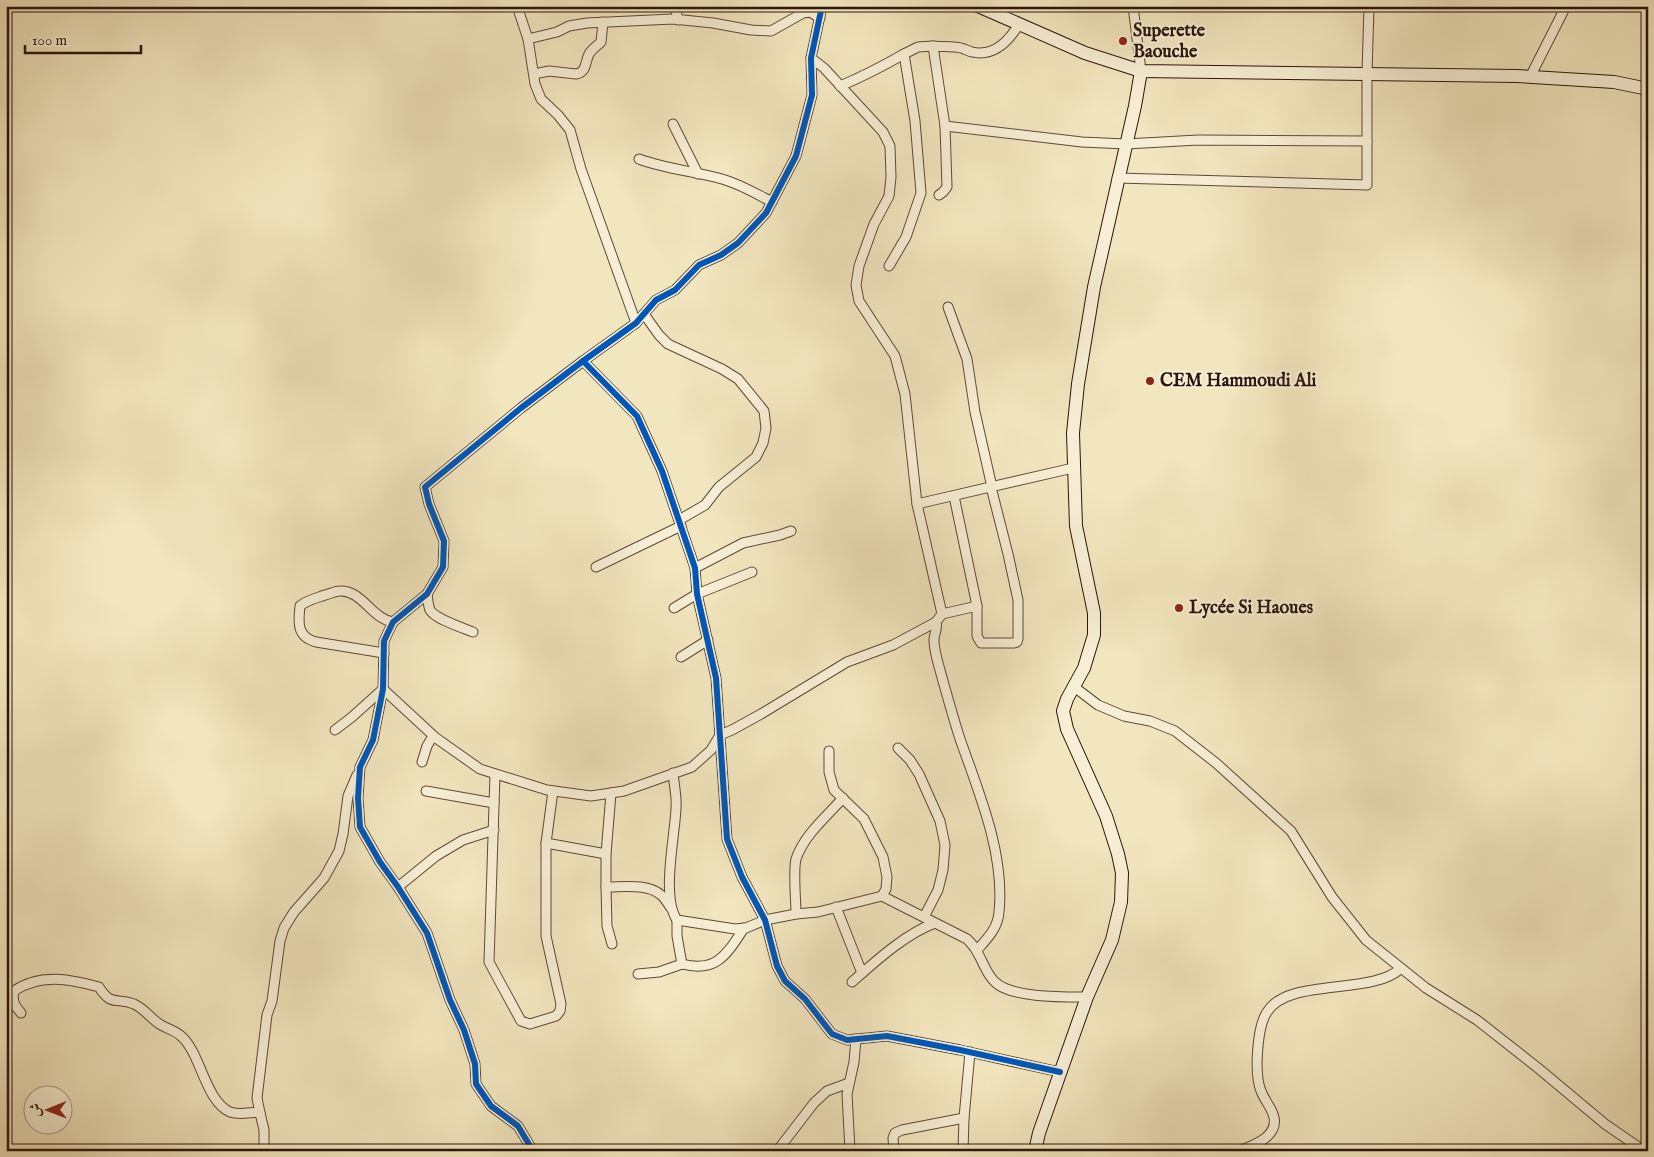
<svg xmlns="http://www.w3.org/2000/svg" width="1654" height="1157" viewBox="0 0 1654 1157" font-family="'IM FELL English',Amiri,serif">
	<rect width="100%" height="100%" fill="#f2e6be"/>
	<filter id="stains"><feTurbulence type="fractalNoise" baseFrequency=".004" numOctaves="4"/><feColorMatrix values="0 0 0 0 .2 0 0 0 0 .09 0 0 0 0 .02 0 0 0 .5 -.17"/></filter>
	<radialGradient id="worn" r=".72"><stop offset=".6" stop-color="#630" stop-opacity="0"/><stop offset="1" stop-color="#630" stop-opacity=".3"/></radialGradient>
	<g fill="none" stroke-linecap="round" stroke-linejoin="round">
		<g stroke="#5d4939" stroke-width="11">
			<g id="street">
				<polyline points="517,6 528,39 535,84 541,99 558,115 570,130 581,169 636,323"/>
				<polyline points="675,6 678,20"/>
				<polyline points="1133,6 1141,71"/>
				<polyline points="528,39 557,32 569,26 587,23 673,19 713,23 751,30 771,31 803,13 810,12 820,18"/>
				<path d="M 933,46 C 942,47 952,46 961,48 C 965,49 968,51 972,52 C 994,57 1009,41 1019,24"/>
				<polyline points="811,58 824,68 883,132 890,146 891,177 889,196 874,224 859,266 856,285 859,301 895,356 905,394 917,504"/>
				<path d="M 534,74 L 549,71 L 576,74 C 587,72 585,62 589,54 C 592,49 597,46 601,42 L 603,22"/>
				<polyline points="1530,77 1566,6"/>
				<path d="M 840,86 C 862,77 883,66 904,54"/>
				<polyline points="673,124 698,174"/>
				<polyline points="945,126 1082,142 1126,144 1198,140 1367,141"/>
				<path d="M 639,159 C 665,169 694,171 722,179 C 740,184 755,193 772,202"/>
				<polyline points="1117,178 1367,185 1367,74 1369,6"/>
				<polyline points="889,266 906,237 921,193 915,121 904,54 918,47 933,46 945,126 947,187 943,192 939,195"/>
				<polyline points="948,307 967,359 975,412 992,487"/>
				<polyline points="644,314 659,335 668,344 722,369 738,379 764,411 766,428 763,443 756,457 719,487 705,505 679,520"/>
				<polyline points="583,361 637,416 662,471 695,568 697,594 716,678 727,839 742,877 765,920 777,966 785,981 805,999 832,1034 847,1040 887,1036 960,1050 1060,1072"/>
				<polyline points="991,487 1008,554 1018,600 1018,639 1017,642 1014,643 981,643 977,636 977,606 942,614 917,504 1073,468"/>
				<polyline points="954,496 977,606"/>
				<polyline points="596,567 681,526"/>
				<polyline points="695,568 743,543 780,535 791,531"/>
				<path d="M 427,594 C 428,600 428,605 430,610 C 435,619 463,628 473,632"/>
				<polyline points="674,608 697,594 752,572"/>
				<path d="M 936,622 C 938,629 934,633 934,640 C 934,648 936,655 938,663 C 945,688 952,714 960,739 C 979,793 1005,854 999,912 C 998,928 987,939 977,950"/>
				<path d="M 384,653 L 316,642 C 297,637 298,623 300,606 C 307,600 317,598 325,595 C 330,594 335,591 340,591 C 362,590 372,619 393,622"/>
				<polyline points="681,657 708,640"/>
				<polyline points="1073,686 1098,705 1124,716 1150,721 1175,731 1216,763 1291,831 1332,897 1366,940 1426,988 1477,1020 1538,1068 1605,1124 1644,1151"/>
				<polyline points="335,730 352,717 383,689 436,738 480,769 547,790 591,796 624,791 692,767 711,750 720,735 732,730 761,714 847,662 893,645 936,622 942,614"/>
				<polyline points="898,748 910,760 919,774 940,821 945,845 943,870 938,890 924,917"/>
				<polyline points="829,751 829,772 834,790 864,819 883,857 887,877 886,889 882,896"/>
				<polyline points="422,762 427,746 433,736"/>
				<path d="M 673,773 C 674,785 677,797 676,808 C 675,836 661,897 677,920 L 735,929 L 746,928 L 765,920 L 796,914 L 818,912 L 882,896 L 967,939 C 971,943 975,947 977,952 C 983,961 986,974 995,982 C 1011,998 1064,997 1087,997"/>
				<polyline points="495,774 489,962 521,1021 530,1024 556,1016 560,1011 561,1004 546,936 546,843 553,791"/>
				<polyline points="426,791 494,803"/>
				<path d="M 611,793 L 606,854 L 606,887 C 622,887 648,883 661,895 C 665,898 668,904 671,908"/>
				<polyline points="546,843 606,854"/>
				<polyline points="398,887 436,856 463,840 494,830"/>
				<polyline points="606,887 607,926 612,944"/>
				<polyline points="836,907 862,973"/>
				<path d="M 796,914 C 796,901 793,870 796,859 C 804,835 827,816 843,798"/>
				<path d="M 677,920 L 677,936 L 682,964 C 717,973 727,954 744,928"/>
				<polyline points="638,974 659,972 682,964"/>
				<path d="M 852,982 C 876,961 905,934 935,923"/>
				<path d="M 21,1013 C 14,1006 12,1000 14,991 C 40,973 70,979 99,987 C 111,1007 117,997 134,1004 C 145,1009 151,1019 161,1025 C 168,1029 176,1031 181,1036 C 201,1053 205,1101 230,1112 C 242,1116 249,1111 260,1113 L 264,1130 L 264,1151"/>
				<polyline points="260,1113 257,1098 267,1015 272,1001 280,941 284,928 294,912 324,878 339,851 343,834 348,796 357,775"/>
				<polyline points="533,1151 518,1126 491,1106 476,1084 475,1064 464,1030 450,1000 427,933 398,887 380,862 360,827 358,798 360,767 373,740 383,689 384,641 393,622 427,594 443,567 444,541 429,504 425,487 521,408 583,361 636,323 656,300 675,290 699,265 721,255 738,243 766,213 796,156 812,95 811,58 822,6"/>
				<polyline points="777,1151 814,1103 827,1091 849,1083"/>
				<polyline points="850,1151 847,1094 854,1062 856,1039"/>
				<polyline points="894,1151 893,1138 895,1133 902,1130 964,1118"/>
				<polyline points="963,1151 964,1118 970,1052"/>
				<path d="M 1239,1151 C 1254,1145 1281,1136 1273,1114 C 1270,1106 1264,1099 1261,1091 C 1254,1074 1257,1027 1267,1012 C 1288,977 1373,996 1401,968"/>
			</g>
		</g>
		<g stroke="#2b150d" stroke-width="14">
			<g id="secondary">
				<polyline points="978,6 1085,53 1141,71 1517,76 1614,82 1648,89"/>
				<polyline points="1035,1151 1039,1133 1087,997 1112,940 1121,902 1122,873 1118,854 1106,816 1067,729 1063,711 1067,699 1084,668 1094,635 1094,613 1076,526 1073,433 1078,384 1094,287 1135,106 1141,71"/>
			</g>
		</g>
		<use href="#street" stroke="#f7efd5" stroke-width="9"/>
		<use href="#secondary" stroke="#f7efd5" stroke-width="12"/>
		<g stroke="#f7efd5" stroke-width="9">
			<g id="cycleway">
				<polyline points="583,361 637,416 662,471 695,568 697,594 716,678 727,839 742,877 765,920 777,966 785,981 805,999 832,1034 847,1040 887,1036 960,1050 1060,1072"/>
				<polyline points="533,1151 518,1126 491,1106 476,1084 475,1064 464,1030 450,1000 427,933 398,887 380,862 360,827 358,798 360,767 373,740 383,689 384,641 393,622 427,594 443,567 444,541 429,504 425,487 521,408 583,361 636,323 656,300 675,290 699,265 721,255 738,243 766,213 796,156 812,95 811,58 822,6"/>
			</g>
		</g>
		<use href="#cycleway" stroke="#0057b8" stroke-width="6"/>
	</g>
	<g fill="#8f2418" stroke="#f7efd5" stroke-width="2">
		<circle cx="1123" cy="41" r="5"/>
		<circle cx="1150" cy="381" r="5"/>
		<circle cx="1179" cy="608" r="5"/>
	</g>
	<g text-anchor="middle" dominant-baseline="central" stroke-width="4" stroke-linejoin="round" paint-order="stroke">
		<g font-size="18" font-weight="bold" fill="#2b150d" stroke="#f7efd5" text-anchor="start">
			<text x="1133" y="31">Superette<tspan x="1133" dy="21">Baouche</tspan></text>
			<text x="1160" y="381">CEM Hammoudi Ali</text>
			<text x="1189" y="608">Lycée Si Haoues</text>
		</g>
	</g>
	<rect width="1654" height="1157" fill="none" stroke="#f2e6be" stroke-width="25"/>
	<rect x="8" y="8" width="1639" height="1142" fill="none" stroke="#2b150d" stroke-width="2.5"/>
	<rect x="12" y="12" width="1629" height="1132" fill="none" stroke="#2b150d"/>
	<g transform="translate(48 1110) rotate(269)"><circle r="24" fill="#f7efd5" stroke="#a59885"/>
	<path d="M0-4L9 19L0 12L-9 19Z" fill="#8f2418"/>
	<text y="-8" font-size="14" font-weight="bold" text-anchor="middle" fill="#2b150d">ش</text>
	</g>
	<path d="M25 45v8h116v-8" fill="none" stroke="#2b150d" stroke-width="2.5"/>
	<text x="32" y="45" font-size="15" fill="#2b150d" stroke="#f7efd5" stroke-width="4" paint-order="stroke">100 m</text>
	<rect width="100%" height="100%" filter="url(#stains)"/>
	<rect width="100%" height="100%" fill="url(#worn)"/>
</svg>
